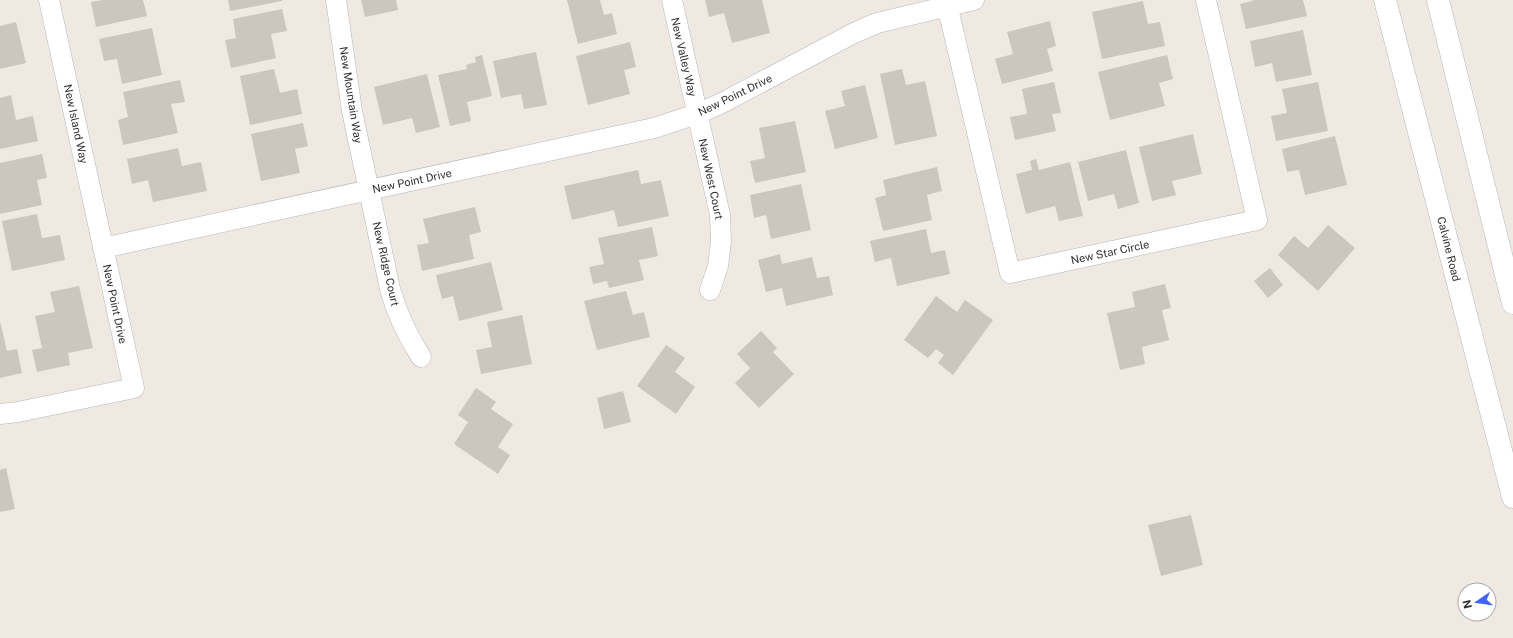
<svg xmlns="http://www.w3.org/2000/svg" width="1513" height="638" viewBox="0 0 1513 638" font-family="'Public Sans',sans-serif">
	<rect width="100%" height="100%" fill="#efe9e1"/>
	<g fill="#cbc7bf">
		<polygon points="103,0 143,0 147,16 96,27 91,2"/>
		<polygon points="228,0 282,0 282,1 230,11"/>
		<polygon points="361,0 396,0 398,10 365,17"/>
		<polygon points="567,0 600,0 604,15 612,13 617,34 578,44"/>
		<polygon points="705,0 762,0 770,33 732,43 724,13 709,17"/>
		<polygon points="1255,0 1303,0 1307,16 1246,29 1240,4"/>
		<polygon points="1143,1 1148,24 1160,22 1165,46 1102,59 1092,12"/>
		<polygon points="282,9 287,31 271,34 276,58 231,68 225,40 236,38 233,19"/>
		<polygon points="1050,21 1056,46 1047,49 1053,71 1002,84 995,59 1013,54 1007,32"/>
		<polygon points="16,22 26,63 0,69 0,26"/>
		<polygon points="152,28 162,75 122,84 117,59 104,61 99,39"/>
		<polygon points="1303,30 1312,75 1276,82 1272,63 1255,67 1250,41"/>
		<polygon points="630,42 636,67 624,70 630,94 588,105 576,56"/>
		<polygon points="536,52 547,105 524,109 521,94 501,98 493,61"/>
		<polygon points="482,55 492,96 467,102 471,121 450,126 438,75 467,69 466,65 476,62 475,57"/>
		<polygon points="1167,55 1173,79 1159,83 1165,106 1110,120 1098,72"/>
		<polygon points="274,69 280,93 297,89 302,114 250,125 240,76"/>
		<polygon points="902,69 906,85 925,81 937,136 895,145 880,74"/>
		<polygon points="427,74 440,127 416,133 412,118 383,125 374,87"/>
		<polygon points="180,80 185,102 171,104 178,133 123,145 118,120 128,117 123,92"/>
		<polygon points="1054,82 1061,113 1052,114 1056,131 1015,140 1010,117 1027,114 1022,89"/>
		<polygon points="1318,82 1328,131 1276,141 1271,116 1287,113 1282,89"/>
		<polygon points="865,85 878,138 835,149 825,111 845,106 841,91"/>
		<polygon points="11,95 16,120 33,116 38,141 0,149 0,98"/>
		<polygon points="795,121 806,172 755,183 750,161 765,158 759,128"/>
		<polygon points="303,123 308,146 295,149 300,173 261,181 251,134"/>
		<polygon points="1193,134 1202,174 1172,181 1176,195 1152,201 1139,147"/>
		<polygon points="1335,136 1347,185 1305,195 1299,170 1287,172 1282,149"/>
		<polygon points="178,148 182,166 201,162 207,191 153,202 148,180 132,184 127,159"/>
		<polygon points="1126,150 1139,203 1118,209 1114,194 1088,201 1078,162"/>
		<polygon points="42,154 47,178 37,180 42,205 0,214 0,163"/>
		<polygon points="1036,159 1039,170 1070,162 1083,216 1059,221 1055,206 1026,214 1016,174 1032,170 1030,161"/>
		<polygon points="937,167 942,191 927,195 932,220 883,231 875,198 886,195 883,180"/>
		<polygon points="638,170 641,184 661,180 669,216 618,227 614,210 572,220 564,186"/>
		<polygon points="801,184 811,230 771,239 766,215 754,218 750,195"/>
		<polygon points="475,207 481,232 469,235 474,259 422,271 417,245 429,243 423,219"/>
		<polygon points="37,214 42,238 60,235 65,260 12,271 2,221"/>
		<polygon points="1328,225 1355,248 1318,291 1278,255 1294,236 1308,248"/>
		<polygon points="652,227 658,256 639,260 644,280 609,288 607,281 593,284 589,267 604,264 598,238"/>
		<polygon points="926,229 931,253 945,250 950,274 897,286 891,258 875,262 870,241"/>
		<polygon points="780,254 782,264 812,257 817,278 829,276 833,295 786,306 782,288 766,292 758,260"/>
		<polygon points="491,262 503,310 459,321 453,296 442,299 436,275"/>
		<polygon points="1270,268 1283,285 1268,298 1254,281"/>
		<polygon points="1165,284 1171,308 1162,310 1169,340 1142,347 1145,364 1120,370 1107,313 1135,307 1132,292"/>
		<polygon points="79,286 93,348 68,353 70,365 37,372 32,350 42,348 35,316 55,312 50,292"/>
		<polygon points="626,291 633,315 644,312 650,337 597,350 584,301"/>
		<polygon points="936,296 957,312 965,300 993,320 953,375 938,363 944,355 936,349 928,358 904,340"/>
		<polygon points="522,315 532,364 481,374 476,350 492,347 487,322"/>
		<polygon points="0,321 7,351 17,349 22,373 0,378"/>
		<polygon points="761,331 777,348 773,352 794,374 759,408 735,383 750,368 737,354"/>
		<polygon points="666,345 685,358 675,372 695,387 676,414 637,386"/>
		<polygon points="476,388 496,402 491,409 513,424 498,447 510,455 498,474 454,444 468,422 458,415"/>
		<polygon points="623,391 631,422 604,429 597,398"/>
		<polygon points="6,468 15,509 0,512 0,470"/>
		<polygon points="1191,515 1203,565 1161,576 1148,525"/>
	</g>
	<g fill="none" stroke-linecap="round" stroke-linejoin="round">
		<g stroke="#b4b7c1" stroke-width="21">
			<g id="minor">
				<path d="M 336,0 L 352,111 L 390,289 C 397,314 407,335 421,357"/>
				<polyline points="672,0 720,215 721,241 718,266 710,290"/>
				<polyline points="946,0 1010,273 1257,220 1206,0"/>
				<polyline points="103,248 654,128 697,114 720,104 854,33 877,23 974,0"/>
				<polyline points="0,414 18,412 134,388 49,0"/>
			</g>
		</g>
		<g stroke="#b4b7c1" stroke-width="23">
			<g id="secondary">
				<polyline points="1385,0 1513,497"/>
				<polyline points="1438,0 1513,303"/>
			</g>
		</g>
		<use href="#minor" stroke="#fff" stroke-width="20"/>
		<use href="#secondary" stroke="#fff" stroke-width="22"/>
	</g>
	<g text-anchor="middle" dominant-baseline="central" stroke-width="3" stroke-linejoin="round" paint-order="stroke">
		<g font-size="11" fill="#2e2e2e" stroke="#fff">
			<text transform="translate(684 57) rotate(77)">New Valley Way</text>
			<text transform="translate(351 95) rotate(81)">New Mountain Way</text>
			<text transform="translate(735 95) rotate(-26)">New Point Drive</text>
			<text transform="translate(76 124) rotate(78)">New Island Way</text>
			<text transform="translate(711 179) rotate(78)">New West Court</text>
			<text transform="translate(412 181) rotate(-12)">New Point Drive</text>
			<text transform="translate(1449 249) rotate(76)">Calvine Road</text>
			<text transform="translate(1110 252) rotate(-12)">New Star Circle</text>
			<text transform="translate(386 264) rotate(77)">New Ridge Court</text>
			<text transform="translate(115 304) rotate(78)">New Point Drive</text>
		</g>
	</g>
	<g transform="translate(1477 602) rotate(257)"><circle r="19" fill="#ffffff" stroke="#ababab"/>
	<path d="M0-3L7 15L0 10L-7 15Z" fill="#4264fb"/>
	<text y="-6" font-size="11" font-weight="bold" text-anchor="middle" fill="#2e2e2e">N</text>
	</g>
</svg>
